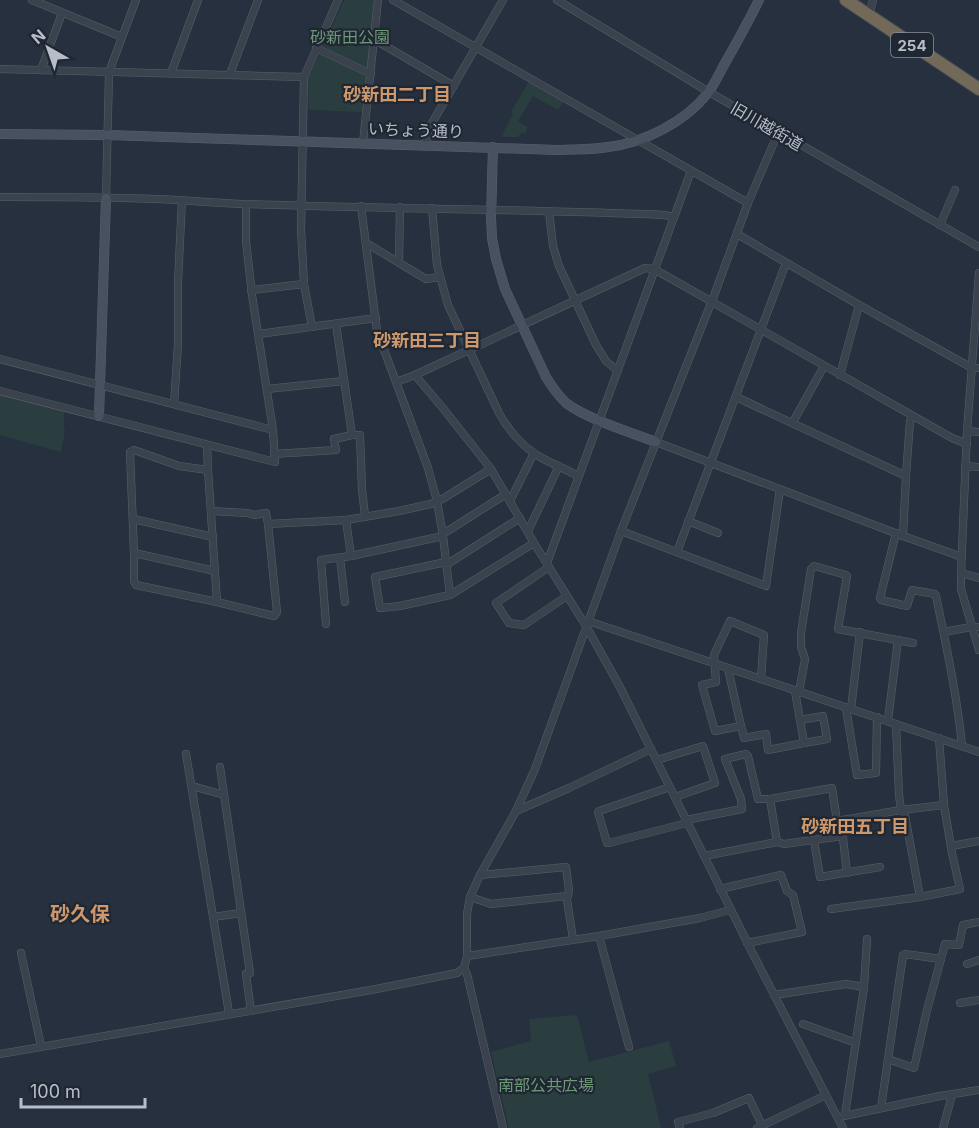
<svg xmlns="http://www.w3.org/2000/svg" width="979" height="1128" viewBox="0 0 979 1128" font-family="Inter,'Noto Sans JP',sans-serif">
	<rect width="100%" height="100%" fill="#27303e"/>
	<g fill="#2a3e40">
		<polygon points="344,0 375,0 368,67 366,68 323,47"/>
		<polygon points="321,54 367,74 368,77 363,112 309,110 308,78 319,55"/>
		<polygon points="529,81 564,101 558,110 533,96 518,121 527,127 526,133 520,134 518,137 501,137 513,114 511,112"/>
		<polygon points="0,393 64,410 64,429 65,431 61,452 0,435"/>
		<polygon points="577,1015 589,1062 669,1041 676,1066 648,1074 661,1128 509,1128 491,1052 531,1041 529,1019"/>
	</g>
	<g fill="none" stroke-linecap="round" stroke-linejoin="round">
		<g stroke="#58606c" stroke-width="8">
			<g id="street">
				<polyline points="32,0 122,37"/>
				<polyline points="393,0 748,203"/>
				<polyline points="557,0 709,92 979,247"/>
				<polyline points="869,16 873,0"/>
				<polyline points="375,40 454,86"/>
				<polyline points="316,48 371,74"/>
				<polyline points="0,69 304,77"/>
				<polyline points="41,70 62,13"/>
				<polyline points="171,73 198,0"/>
				<polyline points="230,74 258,0"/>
				<polyline points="363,143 378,0"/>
				<polyline points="426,144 428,130 503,0"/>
				<path d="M 0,197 C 52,197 103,197 155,199 C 185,200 215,203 246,204 C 385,209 525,209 665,215 L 673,217"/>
				<polyline points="106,198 109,72 136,0"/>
				<polyline points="361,206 377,331 428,468 437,501 443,536 450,595"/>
				<path d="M 432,208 L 437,265 L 448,305 L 499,413 C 508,430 523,447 540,457 C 552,464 566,469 578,476"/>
				<polyline points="549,211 553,246 559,266 596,345 606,361 618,371"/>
				<polyline points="940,225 955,190"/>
				<polyline points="737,234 859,305 972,368 979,368"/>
				<polyline points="366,243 426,279 440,277"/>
				<polyline points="399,262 400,207"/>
				<polyline points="979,273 967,431 961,573 961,589 979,650"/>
				<polyline points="251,290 304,284"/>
				<polyline points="336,324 352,435 360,435 362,489 365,516"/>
				<polyline points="312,327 304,284 301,229 304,77 338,0"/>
				<polyline points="259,334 376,318"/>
				<polyline points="0,359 273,430"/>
				<polyline points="415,375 442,407 491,469 534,543 586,626 620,687 753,954 843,1128"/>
				<polyline points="840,375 859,305"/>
				<polyline points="396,382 415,375 645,268 654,269 952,438 967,444"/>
				<polyline points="267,389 344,381"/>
				<polyline points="0,391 275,462 273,430 252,295 246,241 246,204"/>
				<polyline points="736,397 906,476"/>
				<polyline points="174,404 178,344 178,282 182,200"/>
				<polyline points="793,422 824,366"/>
				<polyline points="967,431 979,432"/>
				<polyline points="656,442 903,536 962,557"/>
				<polyline points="207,445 208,470"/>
				<polyline points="274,454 336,450 334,439 352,435"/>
				<polyline points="965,466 979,467"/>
				<polyline points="510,501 534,453"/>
				<polyline points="211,511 247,513 254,515 266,513 268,524"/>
				<polyline points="133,519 213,537"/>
				<polyline points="346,520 351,556 443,536"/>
				<polyline points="688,521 718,533"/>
				<polyline points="528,531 559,466"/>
				<polyline points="621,531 766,586 780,489"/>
				<path d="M 896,533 L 880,598 L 881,600 L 907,606 L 912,590 L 935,594 L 936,596 C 946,645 957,695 962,745"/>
				<polyline points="443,534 506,494"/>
				<polyline points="903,536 906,476 910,421 912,416"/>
				<polyline points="677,552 786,263"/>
				<polyline points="134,553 215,571"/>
				<polyline points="340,558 345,602"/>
				<polyline points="446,562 375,577 380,608 400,606 450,595 534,543"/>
				<polyline points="547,563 691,171"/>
				<polyline points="446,565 520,518"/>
				<polyline points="549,567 496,603 509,623 524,625 567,596"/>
				<polyline points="961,573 979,578"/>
				<polyline points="217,602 208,470 179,466 134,450 130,452 134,553 134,581 136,585 217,602 274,616 277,612 268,524 346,520 399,511 431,504 444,498 491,469"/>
				<polyline points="588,621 979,752"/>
				<polyline points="326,624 321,560 351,556"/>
				<polyline points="944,632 971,627 979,627"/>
				<polyline points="728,669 741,726 715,731 702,685 716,682 714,655 730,621 764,635 761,679"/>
				<polyline points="799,692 805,659 801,647 801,633 811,569 814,566 846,575 847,576 838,629 913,643"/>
				<polyline points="846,708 857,775 876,773 877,717"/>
				<polyline points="851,709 860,632"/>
				<polyline points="800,720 823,716 827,739 804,743"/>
				<polyline points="888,720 898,640"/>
				<polyline points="896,724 899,795 901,810"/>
				<polyline points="741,726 744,738 766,734 768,750 804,743 795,691"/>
				<polyline points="186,754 229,1013"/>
				<polyline points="657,760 703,746 715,783 675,797"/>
				<polyline points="220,767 250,973 246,974 251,1011"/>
				<polyline points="192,786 224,795"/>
				<polyline points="670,787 599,811 598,812 607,843 609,843 687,823"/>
				<polyline points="770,799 777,842"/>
				<polyline points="904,810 920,897"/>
				<polyline points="516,811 569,788 651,749"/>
				<polyline points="686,820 742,809 741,799 725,759 746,754 748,756 758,799 770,799 832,788 837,821 901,810 944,805"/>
				<polyline points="841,821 847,873"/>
				<polyline points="814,840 820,877 880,867"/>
				<polyline points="951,846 979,841"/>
				<polyline points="704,856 777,842 784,844 843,836"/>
				<polyline points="480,875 566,867 569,891 567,900 573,939"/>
				<polyline points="720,889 781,875 787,891 793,895 802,932 747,943"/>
				<polyline points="470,897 491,904 567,896"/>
				<polyline points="831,909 920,897 960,889 952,853 944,805 939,738"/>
				<polyline points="213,917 241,913"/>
				<polyline points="599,936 629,1047"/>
				<polyline points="21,953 41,1046"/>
				<polyline points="467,956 599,936 700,918 730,910"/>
				<polyline points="967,964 979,960"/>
				<polyline points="464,968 467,974 503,1128"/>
				<polyline points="864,987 867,939"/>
				<polyline points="774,995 846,984 864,987 845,1115"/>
				<polyline points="960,1003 979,1000"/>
				<polyline points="803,1024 856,1043"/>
				<polyline points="0,1054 371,990 457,973 464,968 467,956 467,914 470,897 480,875 516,811 535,769 621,531 715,293 748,203 778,133"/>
				<polyline points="888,1059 914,1068 927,1010 945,944 959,945 963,925 979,922"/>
				<polyline points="881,1108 903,955 905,954 941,959"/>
				<polyline points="844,1116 940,1096 979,1090"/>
				<polyline points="680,1128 678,1122 713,1113 749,1098 762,1125"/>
				<polyline points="757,1128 826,1095"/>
				<polyline points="943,1128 952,1095"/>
			</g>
		</g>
		<g stroke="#58606c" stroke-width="10">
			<g id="secondary">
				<path d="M 0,134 L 108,135 L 557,150 C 574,149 592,150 608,147 C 644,143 685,122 708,93 C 714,85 719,74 724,65 C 736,44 748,22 759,0"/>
				<path d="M 493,147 L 491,218 L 492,238 L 496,259 L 505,289 L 546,377 C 552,387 558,395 566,403 C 587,419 630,432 656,442"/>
				<polyline points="99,416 106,198"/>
			</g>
		</g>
		<g stroke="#454d59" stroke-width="14">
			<polyline id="highway" points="846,0 979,89"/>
		</g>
		<use href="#street" stroke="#3a424e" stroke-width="7"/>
		<use href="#secondary" stroke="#495161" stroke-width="9"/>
		<use href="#highway" stroke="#736958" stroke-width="12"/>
	</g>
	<g text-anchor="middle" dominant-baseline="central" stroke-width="4.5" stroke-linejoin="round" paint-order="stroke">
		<rect fill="#1f2733" stroke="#89909c" stroke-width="1.5" x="891" y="33" width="42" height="24" rx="4.5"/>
		<g font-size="15" font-weight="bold" fill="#b7bdc9">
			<text x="912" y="45">254</text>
		</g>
		<g font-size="16" fill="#6f9879" stroke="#1f2733">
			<text x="350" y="37">砂新田公園</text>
			<text x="546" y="1085">南部公共広場</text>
		</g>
		<g font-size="16" fill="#b7bdc9" stroke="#1f2733">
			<text transform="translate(767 126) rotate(30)">旧川越街道</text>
			<text transform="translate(416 130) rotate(2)">いちょう通り</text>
		</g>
		<g font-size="18" font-weight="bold" fill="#ce986c" stroke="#1f2733">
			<text x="397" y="94">砂新田二丁目</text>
			<text x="427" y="340">砂新田三丁目</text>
			<text x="855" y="826">砂新田五丁目</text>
		</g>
		<g font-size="20" font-weight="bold" fill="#ce986c" stroke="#1f2733">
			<text x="80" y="914">砂久保</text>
		</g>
	</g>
	<g transform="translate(48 48) rotate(320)" stroke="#1f2733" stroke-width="4.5" paint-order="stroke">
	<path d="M0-4.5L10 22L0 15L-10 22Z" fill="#b7bdc9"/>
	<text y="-9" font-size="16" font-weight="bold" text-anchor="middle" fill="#b7bdc9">N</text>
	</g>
	<path d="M21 1098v9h124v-9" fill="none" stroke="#b7bdc9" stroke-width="3"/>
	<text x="30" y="1098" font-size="18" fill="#b7bdc9" stroke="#1f2733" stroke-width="4.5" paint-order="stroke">100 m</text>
</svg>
